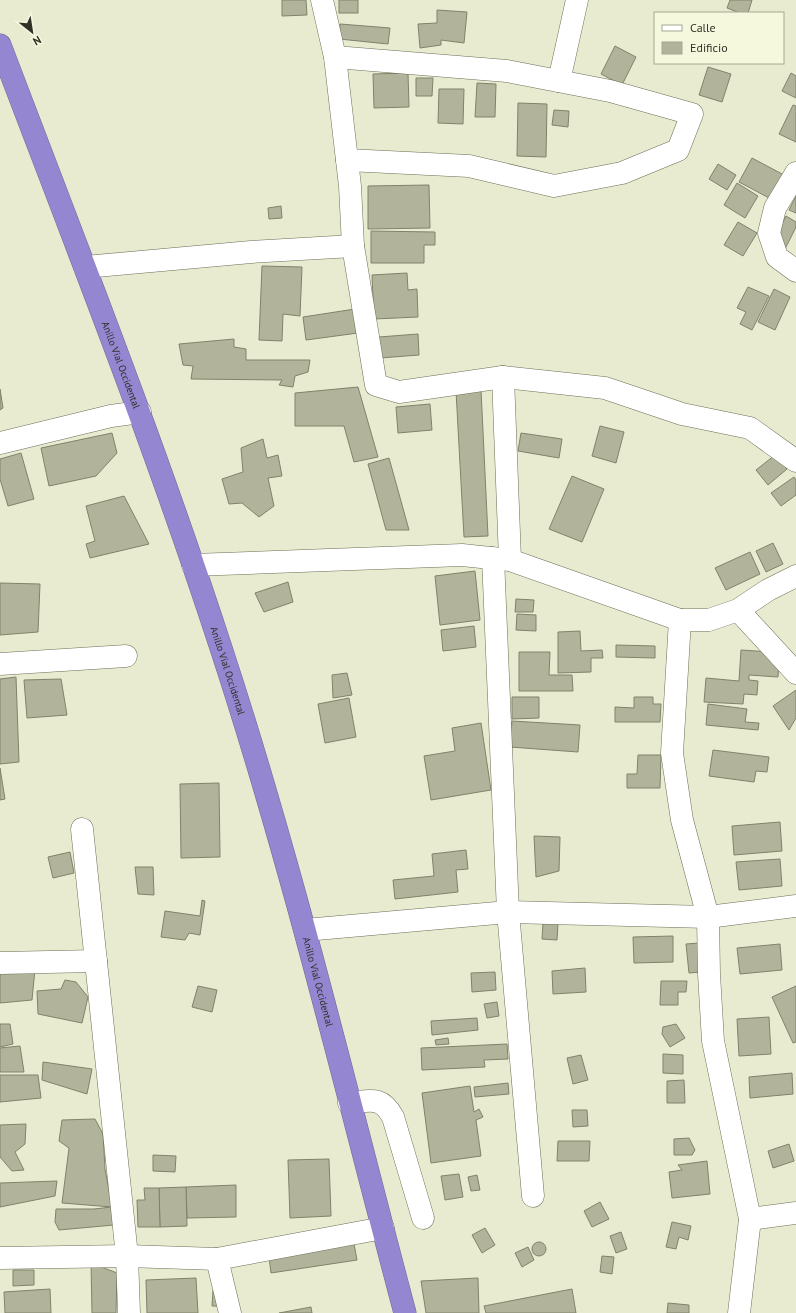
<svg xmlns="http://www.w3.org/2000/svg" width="796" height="1313" viewBox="0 0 796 1313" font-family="'PT Sans',sans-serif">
	<rect width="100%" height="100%" fill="#e8ebd0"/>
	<g fill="#b1b49a" stroke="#80836b">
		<polygon points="282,0 306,0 307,15 282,16"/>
		<rect x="339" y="0" width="19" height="13"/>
		<polygon points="730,0 752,0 748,13 740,13 727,8"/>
		<polygon points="437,10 467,12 464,43 441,40 441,45 420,48 418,24 437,23"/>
		<polygon points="340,24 390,28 388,44 339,39"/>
		<polygon points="615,46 636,57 622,85 601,74"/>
		<polygon points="708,67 731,74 722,102 699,95"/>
		<polygon points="408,73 409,107 374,108 373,74"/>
		<polygon points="791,73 796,76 796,98 782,91"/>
		<polygon points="416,78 433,78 432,96 416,96"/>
		<polygon points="477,83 496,84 495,117 475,117"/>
		<polygon points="439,89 464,89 463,124 438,123"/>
		<polygon points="518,103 547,104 546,157 517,156"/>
		<polygon points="793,105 796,106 796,142 779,134"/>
		<polygon points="554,110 569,111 568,127 552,125"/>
		<polygon points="752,158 784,175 771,199 739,182"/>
		<polygon points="718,164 736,175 727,190 709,179"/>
		<polygon points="737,183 758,196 745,218 724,205"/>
		<polygon points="429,185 430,228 368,229 368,186"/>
		<polygon points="796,196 796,213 789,210"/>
		<polygon points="281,206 282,218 269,219 268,208"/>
		<polygon points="786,216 796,222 796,227 785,249 772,243"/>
		<polygon points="738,222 757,233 743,256 724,245"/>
		<polygon points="371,231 435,232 435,245 424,245 424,263 371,263"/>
		<polygon points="262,266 302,267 300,316 283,314 282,341 259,340"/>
		<polygon points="407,273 408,290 417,289 418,317 374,319 372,275"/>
		<polygon points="748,287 769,296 752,330 740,324 746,312 737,308"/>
		<polygon points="774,289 790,297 775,330 758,322"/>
		<polygon points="355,309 358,333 306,340 303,317"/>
		<polygon points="418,334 419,355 380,358 379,337"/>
		<polygon points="234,339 234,347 246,349 246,360 310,360 308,372 295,376 293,387 279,385 282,380 191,379 193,366 183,365 179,344"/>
		<polygon points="358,387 378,457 354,462 344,426 295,426 295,393"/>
		<polygon points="0,389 3,408 0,410"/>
		<polygon points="481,390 488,536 464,537 456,391"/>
		<polygon points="430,404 432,430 398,433 396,407"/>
		<polygon points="600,426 624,432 616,463 592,456"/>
		<polygon points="112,433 117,453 96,476 49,486 41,448"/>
		<polygon points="521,433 562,439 559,458 518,451"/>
		<polygon points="263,439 267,458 278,455 282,476 268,478 274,506 259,517 242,503 229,504 222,479 243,472 241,448"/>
		<polygon points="21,453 34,499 8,506 0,479 0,459"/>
		<polygon points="775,455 787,469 768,485 756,470"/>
		<polygon points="389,458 409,530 386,530 368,464"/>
		<polygon points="572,476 604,489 582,542 549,529"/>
		<polygon points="794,477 796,480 796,495 781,506 771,493"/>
		<polygon points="124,496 149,544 90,558 86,544 95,541 86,506"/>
		<polygon points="773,543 783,564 766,572 756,551"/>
		<polygon points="750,552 760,574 726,590 715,568"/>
		<polygon points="475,571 480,620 440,625 435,576"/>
		<polygon points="288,582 293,602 264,612 255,593"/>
		<polygon points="0,583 40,584 38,632 0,635"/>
		<polygon points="516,599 534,600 533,612 515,612"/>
		<polygon points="517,614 536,615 536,631 516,630"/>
		<polygon points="474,626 476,647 443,651 441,630"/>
		<polygon points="580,631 581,651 602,650 603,658 591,658 591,672 558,673 558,632"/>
		<polygon points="616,645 655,646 655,658 616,657"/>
		<polygon points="741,650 771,652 779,662 778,677 749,675 749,680 758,681 757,695 744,694 743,704 704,702 706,678 739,681"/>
		<polygon points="519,652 550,652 549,675 572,675 573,691 519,691"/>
		<polygon points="347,673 352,695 333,698 332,675"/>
		<polygon points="16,677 19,762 0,764 0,679"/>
		<polygon points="61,679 67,715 27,718 24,680"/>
		<polygon points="796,690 796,718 789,730 773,706"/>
		<polygon points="512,697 539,697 539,718 512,719"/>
		<polygon points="634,697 653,697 653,704 661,704 660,722 615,722 615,707 634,708"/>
		<polygon points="349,698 356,737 325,743 318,704"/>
		<polygon points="708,704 747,709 745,722 759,723 758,730 706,725"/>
		<polygon points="512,721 580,725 578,752 510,747"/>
		<polygon points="481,723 491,790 431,800 424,756 455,751 452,728"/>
		<polygon points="713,750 769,757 767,772 756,771 754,782 709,776"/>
		<polygon points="638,755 661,755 660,788 627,788 627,774 637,774"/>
		<polygon points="0,768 5,799 0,800"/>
		<polygon points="219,783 220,857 181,858 180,784"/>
		<polygon points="780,822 782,851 734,855 732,826"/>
		<polygon points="534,836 560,837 559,871 536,877"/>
		<polygon points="466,850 468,869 456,870 458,892 395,899 393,880 434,876 432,854"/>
		<polygon points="70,852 74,873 53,878 48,857"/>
		<polygon points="780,859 782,886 739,890 736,862"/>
		<polygon points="135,867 153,867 154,895 138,894"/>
		<polygon points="202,900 205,901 200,935 189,933 185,940 161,937 165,911 200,916"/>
		<polygon points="543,923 558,924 557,940 542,939"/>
		<polygon points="673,936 673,962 634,963 633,937"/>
		<polygon points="699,943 702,972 689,973 686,944"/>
		<polygon points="780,944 782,970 740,974 737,948"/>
		<polygon points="585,968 586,992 553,994 552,971"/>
		<polygon points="35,969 32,1000 0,1003 0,972"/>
		<polygon points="495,972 496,990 472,992 471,973"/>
		<polygon points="65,980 76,982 88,997 82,1023 38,1014 37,991 61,989"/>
		<polygon points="661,981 687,981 686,992 678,992 678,1005 660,1005"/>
		<polygon points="198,986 217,990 212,1012 192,1007"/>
		<polygon points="796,986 796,1042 793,1043 772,997"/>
		<polygon points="497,1002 499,1016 487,1018 484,1004"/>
		<polygon points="769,1017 771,1054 739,1056 737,1019"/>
		<polygon points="477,1018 478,1030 432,1035 431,1021"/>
		<polygon points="0,1024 10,1024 13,1044 0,1047"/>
		<polygon points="676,1024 685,1038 670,1047 662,1034 663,1027"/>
		<polygon points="448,1038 449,1044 436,1045 435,1040"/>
		<polygon points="507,1044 508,1059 484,1060 485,1067 422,1070 421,1048"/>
		<polygon points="20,1046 24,1072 0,1072 0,1048"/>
		<polygon points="663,1054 683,1055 683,1074 663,1073"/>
		<polygon points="581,1055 588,1080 573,1084 567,1058"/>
		<polygon points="43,1062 92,1069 87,1094 42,1080"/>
		<polygon points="792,1073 793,1094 750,1098 749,1077"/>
		<polygon points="0,1075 38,1075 41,1098 0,1102"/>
		<polygon points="684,1080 685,1103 667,1103 667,1081"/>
		<polygon points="508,1083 509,1094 475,1097 474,1087"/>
		<polygon points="470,1086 474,1112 479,1109 483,1117 476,1120 481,1156 431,1163 422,1093"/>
		<polygon points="572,1110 587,1110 588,1126 573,1127"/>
		<polygon points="95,1119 103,1134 105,1169 112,1207 62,1203 69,1148 59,1141 62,1120"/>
		<polygon points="26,1124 25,1144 15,1152 24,1170 12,1171 0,1157 0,1125"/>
		<polygon points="689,1138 695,1150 692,1155 674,1155 674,1139"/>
		<polygon points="558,1141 590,1141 589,1161 557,1161"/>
		<polygon points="789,1144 794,1161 773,1168 768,1151"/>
		<polygon points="153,1155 176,1156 175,1172 153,1171"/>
		<polygon points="329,1159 331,1216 290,1218 288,1160"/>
		<polygon points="707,1161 710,1194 672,1198 669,1172 682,1170 678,1165"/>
		<polygon points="459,1174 463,1197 445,1200 441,1176"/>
		<polygon points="477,1175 480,1190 471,1191 468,1177"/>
		<polygon points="57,1181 55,1196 0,1207 0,1183"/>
		<polygon points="236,1185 236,1217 187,1218 186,1187"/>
		<polygon points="186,1187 187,1226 160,1227 159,1188"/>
		<polygon points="144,1188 159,1188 160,1227 138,1227 137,1200 145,1200"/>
		<polygon points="600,1202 609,1219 592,1227 584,1211"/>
		<polygon points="120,1206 114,1225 59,1230 55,1222 56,1209 94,1209"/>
		<polygon points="672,1222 691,1226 688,1240 679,1237 676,1249 666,1247"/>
		<polygon points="485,1228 495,1245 482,1253 472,1235"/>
		<polygon points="621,1232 627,1249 616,1253 610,1236"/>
		<circle cx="539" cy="1249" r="7"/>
		<polygon points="354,1244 357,1260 271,1273 269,1257"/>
		<polygon points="528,1247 534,1260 522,1267 515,1253"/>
		<polygon points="602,1256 614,1257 612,1274 600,1272"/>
		<polygon points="91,1263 117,1273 116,1313 92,1313"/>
		<polygon points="13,1270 34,1270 34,1285 13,1286"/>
		<polygon points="196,1278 198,1313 147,1313 146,1280"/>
		<polygon points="478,1278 479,1313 426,1313 421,1281"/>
		<polygon points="50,1289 51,1313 5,1313 4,1292"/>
		<polygon points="572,1289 576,1313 486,1313 484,1306"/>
		<polygon points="213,1290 223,1291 223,1306 212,1306"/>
		<polygon points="668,1303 689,1305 689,1313 667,1313"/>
		<polygon points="311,1307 312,1313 279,1313"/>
	</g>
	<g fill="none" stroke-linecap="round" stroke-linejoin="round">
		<g stroke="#6c6f56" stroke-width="23">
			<g id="minor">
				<polyline points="322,0 335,57 350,186 353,246 376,385 399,392 503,377 605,388 682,414 750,428 796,461"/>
				<polyline points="335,57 507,71 610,91 692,114 678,150 622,173 554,186 469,166 347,160"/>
				<polyline points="559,81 577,0"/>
				<polyline points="796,173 775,208 769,233 777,257 796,271"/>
				<polyline points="85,267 251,252 353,246"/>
				<polyline points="503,377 510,560"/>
				<polyline points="0,443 111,416 140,412"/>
				<polyline points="493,558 508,912 533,1196"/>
				<polyline points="193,565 462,555 510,560 680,620 709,620 738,610 768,590 796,576"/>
				<polyline points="738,610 796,673"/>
				<polyline points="680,620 672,753 682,820 708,917 709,974 713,1041 750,1219 739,1313"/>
				<polyline points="0,664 126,656"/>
				<polyline points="82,829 127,1256 129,1313"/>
				<polyline points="305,930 508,912 708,917 796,906"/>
				<polyline points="0,963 96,961"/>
				<path d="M 349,1103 C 370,1101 381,1095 393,1117 L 423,1218"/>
				<polyline points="750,1219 796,1213"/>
				<polyline points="0,1258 127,1256 217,1259 383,1228"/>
				<polyline points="217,1259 230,1313"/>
			</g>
		</g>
		<g stroke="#716895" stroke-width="23">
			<g id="highway">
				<path id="s1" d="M 0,45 C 76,245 155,445 221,648 C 293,867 346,1091 405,1313"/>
			</g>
		</g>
		<use href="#minor" stroke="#fff" stroke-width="22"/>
		<use href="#highway" stroke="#9486d0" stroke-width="22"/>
	</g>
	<g text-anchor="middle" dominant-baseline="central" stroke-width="3" stroke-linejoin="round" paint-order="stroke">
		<g font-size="10" fill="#303127" stroke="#f5f8dd">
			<text stroke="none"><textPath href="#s1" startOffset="342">Anillo Vial Occidental</textPath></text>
			<text stroke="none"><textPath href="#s1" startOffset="666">Anillo Vial Occidental</textPath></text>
			<text stroke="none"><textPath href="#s1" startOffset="990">Anillo Vial Occidental</textPath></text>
		</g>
	</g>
	<rect x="654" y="12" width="130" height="52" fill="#f5f8dd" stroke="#a6a894"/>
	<rect x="662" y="25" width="20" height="6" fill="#ffffff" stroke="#a6a894"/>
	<text x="690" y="32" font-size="12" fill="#303127">Calle</text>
	<rect x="662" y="42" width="20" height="12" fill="#b1b49a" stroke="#a6a894"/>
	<text x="690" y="52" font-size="12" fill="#303127">Edificio</text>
	<g transform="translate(32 32) rotate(150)" stroke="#f5f8dd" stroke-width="3" paint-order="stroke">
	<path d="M0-3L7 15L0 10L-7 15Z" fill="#303127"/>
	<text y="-6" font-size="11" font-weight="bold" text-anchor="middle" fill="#303127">N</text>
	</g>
</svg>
